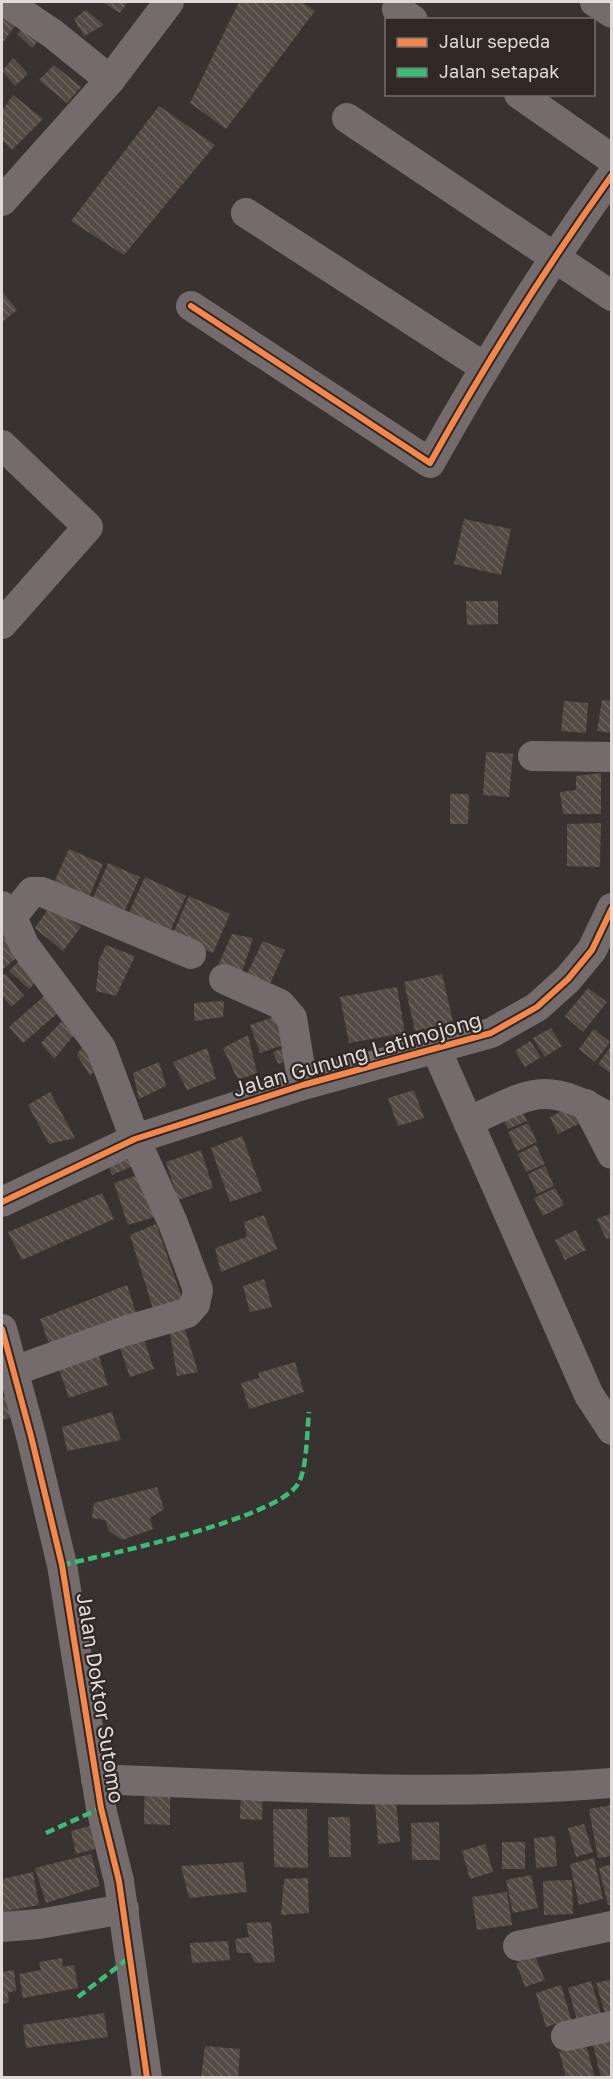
<svg xmlns="http://www.w3.org/2000/svg" width="613" height="2079" viewBox="0 0 613 2079" font-family="'Golos Text',sans-serif">
	<defs>
		<pattern id="building-back-hatch" width="6" height="6" patternUnits="userSpaceOnUse" patternTransform="scale(1.5)"><rect width="6" height="6" fill="#544b44"/><path d="M-1 5l2 2M0 0l6 6M5-1l2 2" fill="none" stroke="#6c645e"/></pattern>
	</defs>
	<rect width="100%" height="100%" fill="#383331"/>
	<g fill="url(#building-back-hatch)">
		<polygon points="102,2 128,2 120,13"/>
		<polygon points="239,2 302,2 315,11 226,129 190,103"/>
		<polygon points="86,10 104,25 84,36 74,19"/>
		<polygon points="5,14 17,23 2,44 2,18"/>
		<polygon points="30,20 45,33 32,48 17,34"/>
		<polygon points="13,58 28,74 15,86 2,71"/>
		<polygon points="54,65 81,87 67,103 39,80"/>
		<polygon points="13,95 43,119 12,150 2,140 2,111"/>
		<polygon points="159,106 215,145 124,255 71,221"/>
		<polygon points="2,291 17,310 2,322"/>
		<polygon points="464,519 511,529 501,575 454,564"/>
		<polygon points="466,601 498,601 498,624 467,625"/>
		<polygon points="602,700 612,701 612,733 597,731"/>
		<polygon points="564,701 588,703 586,733 561,731"/>
		<polygon points="486,752 513,754 509,797 483,795"/>
		<polygon points="601,773 601,814 563,814 560,792 576,790 576,776"/>
		<polygon points="450,794 469,794 468,824 450,824"/>
		<polygon points="601,823 600,867 567,866 567,824"/>
		<polygon points="69,849 103,864 87,902 52,887"/>
		<polygon points="108,863 140,877 123,915 92,901"/>
		<polygon points="145,877 186,896 168,936 127,917"/>
		<polygon points="189,896 230,914 213,953 172,936"/>
		<polygon points="50,906 81,927 63,951 35,928"/>
		<polygon points="4,930 22,953 2,970 2,931"/>
		<polygon points="232,934 253,938 241,975 216,970"/>
		<polygon points="263,941 285,950 269,986 247,974"/>
		<polygon points="106,945 135,956 116,996 96,991 99,960"/>
		<polygon points="24,956 43,974 29,989 9,971"/>
		<polygon points="5,973 24,996 11,1007 2,995 2,976"/>
		<polygon points="442,974 453,1022 415,1031 404,982"/>
		<polygon points="397,987 405,1033 349,1043 340,997"/>
		<polygon points="588,988 607,1002 583,1032 565,1016"/>
		<polygon points="44,996 58,1013 23,1043 9,1027"/>
		<polygon points="224,1001 223,1017 194,1021 194,1003"/>
		<polygon points="280,1015 289,1043 260,1053 250,1025"/>
		<polygon points="62,1021 74,1035 54,1059 41,1043"/>
		<polygon points="551,1028 562,1046 545,1057 533,1038"/>
		<polygon points="594,1029 610,1042 595,1062 579,1049"/>
		<polygon points="248,1035 257,1073 238,1080 223,1048"/>
		<polygon points="86,1040 101,1062 90,1076 77,1055"/>
		<polygon points="530,1041 541,1057 525,1067 515,1051"/>
		<polygon points="293,1045 297,1058 278,1064 273,1052"/>
		<polygon points="612,1045 612,1074 598,1064"/>
		<polygon points="207,1048 216,1079 187,1090 173,1062"/>
		<polygon points="159,1062 166,1086 139,1099 133,1073"/>
		<polygon points="414,1090 424,1118 398,1126 388,1098"/>
		<polygon points="50,1092 75,1138 49,1144 28,1105"/>
		<polygon points="519,1104 527,1121 508,1129 500,1113"/>
		<polygon points="571,1106 580,1123 558,1134 550,1117"/>
		<polygon points="528,1123 537,1142 517,1151 508,1132"/>
		<polygon points="242,1136 262,1191 230,1202 211,1148"/>
		<polygon points="536,1145 545,1164 526,1172 518,1154"/>
		<polygon points="201,1150 213,1188 178,1200 166,1162"/>
		<polygon points="132,1151 138,1164 112,1175 107,1162"/>
		<polygon points="545,1166 554,1186 537,1194 528,1174"/>
		<polygon points="141,1174 155,1217 128,1225 114,1183"/>
		<polygon points="555,1188 564,1205 543,1216 534,1198"/>
		<polygon points="102,1193 114,1219 22,1260 8,1232"/>
		<polygon points="612,1213 612,1237 606,1239 597,1219"/>
		<polygon points="264,1215 277,1249 221,1272 215,1248 247,1237 244,1222"/>
		<polygon points="156,1224 184,1304 155,1315 130,1235"/>
		<polygon points="576,1230 586,1250 565,1260 555,1240"/>
		<polygon points="264,1279 272,1307 250,1312 243,1286"/>
		<polygon points="127,1285 136,1313 51,1349 40,1319"/>
		<polygon points="184,1326 198,1372 177,1376 170,1333"/>
		<polygon points="144,1340 154,1369 130,1377 120,1348"/>
		<polygon points="97,1350 108,1385 69,1398 57,1363"/>
		<polygon points="295,1362 304,1392 249,1409 241,1383 260,1378 258,1373"/>
		<polygon points="9,1395 15,1416 2,1420 2,1397"/>
		<polygon points="112,1412 121,1440 67,1451 62,1427"/>
		<polygon points="157,1487 164,1509 150,1518 153,1529 122,1540 109,1531 105,1520 92,1518 94,1503"/>
		<polygon points="145,1781 170,1781 170,1825 144,1824"/>
		<polygon points="241,1789 263,1789 262,1820 240,1819"/>
		<polygon points="396,1801 400,1842 378,1844 375,1802"/>
		<polygon points="612,1805 612,1856 598,1858 589,1809"/>
		<polygon points="273,1809 307,1809 308,1868 274,1867"/>
		<polygon points="328,1817 350,1817 351,1857 329,1857"/>
		<polygon points="439,1822 440,1860 412,1860 411,1823"/>
		<polygon points="584,1824 593,1852 576,1857 568,1828"/>
		<polygon points="93,1825 98,1848 76,1854 71,1831"/>
		<polygon points="555,1836 557,1866 536,1868 534,1838"/>
		<rect x="502" y="1842" width="23" height="27"/>
		<polygon points="485,1844 493,1872 470,1879 462,1851"/>
		<polygon points="91,1854 100,1886 46,1903 35,1868"/>
		<polygon points="594,1858 603,1899 579,1905 570,1864"/>
		<polygon points="243,1862 247,1892 189,1898 181,1866"/>
		<polygon points="612,1864 612,1904 608,1905 599,1868"/>
		<polygon points="33,1872 39,1905 2,1912 2,1879"/>
		<polygon points="531,1875 538,1908 513,1913 506,1880"/>
		<polygon points="308,1878 309,1913 281,1915 284,1879"/>
		<polygon points="572,1880 573,1914 544,1915 543,1881"/>
		<polygon points="507,1892 512,1925 477,1930 472,1897"/>
		<polygon points="271,1922 275,1962 255,1963 250,1953 237,1953 235,1939 249,1937 246,1923"/>
		<polygon points="228,1941 230,1960 192,1963 190,1943"/>
		<polygon points="535,1956 545,1980 525,1987 516,1963"/>
		<polygon points="62,1958 63,1967 74,1965 78,1988 23,1998 19,1974 41,1970 39,1962"/>
		<polygon points="14,1970 16,1991 8,1992 9,2003 2,2004 2,1972"/>
		<polygon points="612,1979 612,2015 606,2016 596,1983"/>
		<polygon points="591,1981 601,2014 577,2020 568,1988"/>
		<polygon points="561,1985 571,2019 546,2027 536,1993"/>
		<polygon points="104,2013 108,2037 26,2048 23,2025"/>
		<polygon points="612,2036 612,2078 601,2078 592,2041"/>
		<polygon points="586,2045 595,2078 566,2078 559,2051"/>
		<polygon points="205,2046 240,2049 238,2078 201,2078"/>
	</g>
	<g fill="none" stroke-linecap="round" stroke-linejoin="round">
		<g stroke="#746b6c" stroke-width="30">
			<polyline points="6,2 53,34 110,80"/>
			<polyline points="595,2 612,13"/>
			<polyline points="397,9 413,20"/>
			<polyline points="519,94 612,159"/>
			<polyline points="347,118 612,296"/>
			<polyline points="2,201 110,80 169,2"/>
			<polyline points="246,213 484,367"/>
			<path d="M 191,306 L 430,463 C 486,363 545,268 612,175"/>
			<polyline points="2,445 88,527 2,624"/>
			<polyline points="533,756 612,757"/>
			<polyline points="2,906 10,912 24,945 101,1048 135,1139 173,1223 198,1290 195,1304 187,1313 125,1331 14,1371"/>
			<polyline points="12,917 32,892 42,892 191,954"/>
			<polyline points="224,979 280,1004 292,1018 303,1085"/>
			<polyline points="436,1049 589,1395 612,1430"/>
			<polyline points="586,1104 612,1154"/>
			<path d="M 468,1122 C 535,1091 544,1080 612,1119"/>
			<polyline points="2,1202 135,1139 303,1085 491,1033 537,1007 568,979 592,950 612,908"/>
			<polyline points="2,1329 31,1436 62,1565 101,1808 119,1881 147,2078"/>
			<path d="M 96,1779 C 268,1786 440,1797 612,1783"/>
			<polyline points="2,1927 39,1924 124,1909"/>
			<polyline points="518,1946 612,1926"/>
			<polyline points="566,2036 612,2026"/>
		</g>
		<g stroke="#3abd76" stroke-width="4.5" stroke-dasharray="9 4.5" stroke-linecap="butt">
			<path d="M 62,1565 C 108,1554 274,1520 298,1484 C 307,1470 307,1430 309,1412"/>
			<polyline points="46,1833 101,1808"/>
			<polyline points="78,1997 129,1958"/>
		</g>
		<g stroke="#302824" stroke-width="10">
			<g id="cycleway">
				<path d="M 191,306 L 430,463 C 486,363 545,268 612,175"/>
				<polyline points="2,1202 135,1139 303,1085 491,1033 537,1007 568,979 592,950 612,908"/>
				<polyline points="2,1329 31,1436 62,1565 101,1808 119,1881 147,2078"/>
			</g>
		</g>
		<use href="#cycleway" stroke="#f5874c" stroke-width="6"/>
	</g>
	<g text-anchor="middle" dominant-baseline="central" stroke-width="4.5" stroke-linejoin="round" paint-order="stroke">
		<g font-size="21" fill="#dfd9d7" stroke="#302824">
			<text transform="translate(357 1054) rotate(-16)">Jalan Gunung Latimojong</text>
			<text transform="translate(101 1698) rotate(81)">Jalan Doktor Sutomo</text>
		</g>
	</g>
	<rect width="613" height="2079" fill="none" stroke="#dfd9d7" stroke-width="6"/>
	<rect x="385" y="18" width="210" height="78" fill="#302824" stroke="#766f6c" stroke-width="1.5"/>
	<rect x="397" y="38" width="30" height="9" fill="#f5874c" stroke="#766f6c" stroke-width="1.5"/>
	<text x="439" y="48" font-size="18" fill="#dfd9d7">Jalur sepeda</text>
	<rect x="397" y="68" width="30" height="9" fill="#3abd76" stroke="#766f6c" stroke-width="1.5"/>
	<text x="439" y="78" font-size="18" fill="#dfd9d7">Jalan setapak</text>
</svg>
